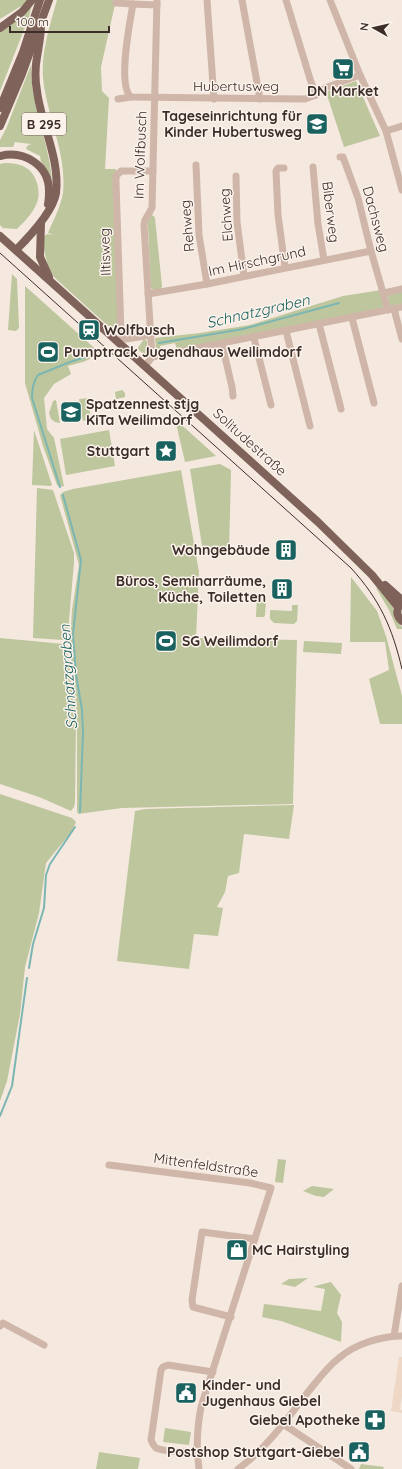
<svg xmlns="http://www.w3.org/2000/svg" width="402" height="1469" viewBox="0 0 402 1469" font-family="Quicksand,sans-serif">
	<rect width="100%" height="100%" fill="#f5e8df"/>
	<g fill="#bdc69d">
		<polygon points="0,0 31,0 0,19"/>
		<path d="M 57,0 L 116,0 L 101,67 L 102,91 L 109,98 L 105,169 L 116,169 L 116,176 L 120,326 L 115,330 L 107,325 L 55,278 C 46,267 45,252 42,238 L 47,234 L 54,235 L 48,233 C 53,221 61,206 63,193 C 67,153 47,117 43,78 C 41,52 50,25 57,0 Z"/>
		<polygon points="32,4 29,17 0,91 0,32"/>
		<path d="M 31,65 C 30,105 49,141 52,180 L 41,162 L 40,156 L 26,149 L 27,146 L 31,144 L 15,142 L 13,147 L 0,147 L 0,140 L 6,129 Z"/>
		<polygon points="356,81 380,136 344,147 326,92"/>
		<path d="M 4,163 C 22,163 34,168 38,187 C 39,193 39,199 36,205 C 32,214 24,222 17,229 L 3,228 L 0,225 L 0,164 Z"/>
		<polygon points="151,215 154,216 155,218 162,286 161,289 153,290 151,288 148,228 148,222"/>
		<polygon points="12,274 17,279 19,328 16,331 8,330"/>
		<polygon points="25,286 101,354 83,362 68,366 71,374 54,384 44,398 47,429 54,438 64,486 59,487 57,485 43,446 25,383"/>
		<polygon points="381,290 385,305 382,308 177,349 175,343 160,346 161,352 158,352 156,349 155,338 200,333 250,325 343,296"/>
		<polygon points="402,291 402,304 391,306 389,304 388,295"/>
		<polygon points="144,339 147,341 147,353 145,355 137,349"/>
		<polygon points="122,390 125,393 125,397 116,399 115,392"/>
		<polygon points="89,398 91,406 89,420 83,421 79,399"/>
		<polygon points="56,400 60,423 55,422 51,419 49,413 53,401"/>
		<polygon points="175,419 216,456 185,462"/>
		<polygon points="34,430 52,485 51,486 32,485"/>
		<polygon points="109,430 115,466 66,475 60,439"/>
		<polygon points="220,464 231,470 229,553 203,552 190,469"/>
		<polygon points="181,470 199,572 196,638 297,640 293,804 122,808 78,814 77,811 77,721 70,644 72,610 79,565 60,495 63,492 73,489"/>
		<polygon points="37,488 53,490 74,553 74,562 68,632 67,637 63,640 33,638"/>
		<polygon points="351,577 377,611 386,636 402,696 402,724 380,724 369,679 389,670 385,642 350,642"/>
		<polygon points="376,588 377,588 393,606 394,617 402,627 402,629 397,629 389,610"/>
		<polygon points="257,597 264,597 266,600 265,615 264,617 256,617"/>
		<polygon points="292,605 298,605 297,621 294,624 274,623 270,619 270,610 292,611"/>
		<polygon points="0,638 64,644 67,647 76,722 75,802 74,807 71,811 39,797 0,784"/>
		<polygon points="304,641 342,643 341,654 303,652"/>
		<polygon points="0,794 72,818 76,822 72,831 46,863 39,913 25,967 20,1014 7,1081 0,1101"/>
		<polygon points="294,805 289,839 244,834 239,873 228,876 225,892 217,907 223,908 218,936 194,934 189,969 117,961 135,811 145,809"/>
		<polygon points="278,1159 286,1160 283,1183 275,1182"/>
		<polygon points="312,1186 334,1189 324,1197 316,1196 303,1191"/>
		<polygon points="308,1278 295,1287 281,1284 289,1279"/>
		<polygon points="331,1282 341,1295 337,1313 342,1322 341,1342 281,1321 262,1317 264,1304 321,1311 325,1289 314,1287 315,1286"/>
		<polygon points="165,1428 191,1432 189,1445 163,1442"/>
		<polygon points="99,1452 140,1458 138,1469 96,1469"/>
		<polygon points="361,1464 384,1467 383,1469 359,1469"/>
	</g>
	<polygon fill="#efd7c5" points="399,1357 402,1357 402,1395 400,1410 402,1410 402,1413 391,1411"/>
	<g fill="none" stroke-linecap="round" stroke-linejoin="round">
		<g stroke="#7bb6b2" stroke-width="2">
			<polyline points="159,343 243,329 339,303"/>
			<path d="M 60,487 L 32,398 C 32,390 33,382 38,375 L 70,362 L 92,355"/>
			<polyline points="63,495 81,560 73,634 76,675 82,710 83,732 80,812"/>
			<polyline points="29,968 33,944 44,908 46,875 50,864 75,827"/>
			<polyline points="0,1116 12,1086 27,978"/>
		</g>
		<g stroke="#cfb6a9" stroke-width="7">
			<polyline points="207,0 214,99"/>
			<polyline points="242,0 260,99"/>
			<polyline points="286,0 311,82 316,95"/>
			<polyline points="330,0 360,75 386,131 402,190"/>
			<polyline points="116,3 133,4"/>
			<path d="M 157,5 L 133,4 C 130,22 117,85 131,97 L 305,99 L 316,95 L 325,88 L 360,75"/>
			<polyline points="118,99 131,97"/>
			<polyline points="386,131 402,126"/>
			<polyline points="340,157 343,157 358,198 371,251 388,310"/>
			<polyline points="196,165 199,235 207,284"/>
			<polyline points="313,167 318,224 324,260"/>
			<polyline points="284,168 278,168 276,171 278,215 285,267"/>
			<polyline points="236,176 237,222 244,276"/>
			<polyline points="384,293 402,289"/>
			<polyline points="148,294 207,284 371,251"/>
			<polyline points="394,309 402,339"/>
			<polyline points="352,318 374,403"/>
			<polyline points="319,324 341,409"/>
			<polyline points="286,331 310,426"/>
			<polyline points="151,335 126,339 123,338 121,333 116,183 116,176 121,171 153,171"/>
			<polyline points="254,338 271,405"/>
			<polyline points="222,344 232,387 233,396"/>
			<polyline points="152,357 144,225 145,220 152,208 157,0"/>
			<polyline points="145,366 152,357 402,307"/>
			<path d="M 109,1165 L 250,1183 L 271,1188 L 201,1407 C 197,1428 196,1448 199,1469"/>
			<polyline points="231,1317 193,1307 192,1300 202,1232 255,1239"/>
			<polyline points="0,1326 3,1323 44,1345"/>
			<polyline points="394,1336 402,1286"/>
			<polyline points="283,1424 351,1469"/>
			<path d="M 196,1452 C 189,1453 161,1451 156,1448 C 153,1445 152,1443 151,1440 L 161,1370 L 163,1367 L 168,1365 L 213,1372"/>
			<path d="M 238,1469 C 266,1449 287,1419 308,1392 C 318,1380 327,1367 339,1358 C 355,1344 381,1336 402,1336"/>
		</g>
		<g stroke="#7f6259" stroke-width="8">
			<polyline points="0,28 22,12 32,0"/>
			<polyline points="0,108 23,52 40,0"/>
			<polyline points="0,126 22,74 49,0"/>
			<path d="M 0,156 C 24,150 49,165 49,191 C 49,195 49,200 48,204"/>
			<polyline points="41,223 40,257 49,277"/>
			<polyline points="0,236 318,522 372,575 398,607"/>
			<path d="M 16,250 C 29,237 53,211 56,193 C 60,158 41,124 37,91 C 35,80 35,68 37,57 C 39,45 41,36 41,24"/>
			<polyline points="385,585 402,600"/>
			<path d="M 400,604 C 396,610 396,616 402,621"/>
		</g>
		<path stroke="#3c2d29" stroke-width="1" d="M 0,253 L 351,568 C 380,600 392,627 402,669"/>
	</g>
	<defs>
		<g id="supermarket-square" transform="scale(1.15)"><rect x="-9" y="-9" width="18" height="18" rx="4" fill="#1a625f" stroke="#fcf3ec"/><path d="M-6-5.5h2.5l.6 2H6L4.5 2H-2.5L-4.4-4H-6ZM-1.5 3.2a1.3 1.3 0 1 0 .1 0ZM3 3.2a1.3 1.3 0 1 0 .1 0Z" fill="#fff"/></g>
		<g id="school-square" transform="scale(1.15)"><rect x="-9" y="-9" width="18" height="18" rx="4" fill="#1a625f" stroke="#fcf3ec"/><path d="M0-5L7-2L0 1L-7-2ZM-4 1L0 2.5L4 1V4Q0 6-4 4Z" fill="#fff"/></g>
		<g id="station-square" transform="scale(1.15)"><rect x="-9" y="-9" width="18" height="18" rx="4" fill="#1a625f" stroke="#fcf3ec"/><path d="M-3-6H3Q5-6 5-4V2Q5 4 3 4L4.5 6H3L1.5 4h-3L-3 6H-4.5L-3 4Q-5 4-5 2V-4Q-5-6-3-6ZM-3.5-4v3h7v-3ZM-3.5 1v1.5H-2V1ZM2 1v1.5H3.5V1Z" fill="#fff"/></g>
		<g id="stadium-square" transform="scale(1.15)"><rect x="-9" y="-9" width="18" height="18" rx="4" fill="#1a625f" stroke="#fcf3ec"/><path d="M0-5a6.5 5 0 1 0 0 10a6.5 5 0 1 0 0-10ZM-3.5-1.8h7v3.6h-7Z" fill="#fff"/></g>
		<g id="sight-square" transform="scale(1.15)"><rect x="-9" y="-9" width="18" height="18" rx="4" fill="#1a625f" stroke="#fcf3ec"/><path d="M0-6L1.8-2.2L6-1.7L2.9 1.2L3.7 5.4L0 3.3L-3.7 5.4L-2.9 1.2L-6-1.7L-1.8-2.2Z" fill="#fff"/></g>
		<g id="building-square" transform="scale(1.15)"><rect x="-9" y="-9" width="18" height="18" rx="4" fill="#1a625f" stroke="#fcf3ec"/><path d="M-4-6H4V6H1V3H-1V6H-4ZM-2.5-4.3h1.7v1.8h-1.7ZM.8-4.3h1.7v1.8H.8ZM-2.5-1h1.7V.8h-1.7ZM.8-1h1.7V.8H.8Z" fill="#fff"/></g>
		<g id="shop-square" transform="scale(1.15)"><rect x="-9" y="-9" width="18" height="18" rx="4" fill="#1a625f" stroke="#fcf3ec"/><path d="M-5-2.5h2.3a2.7 3.5 0 0 1 5.4 0H5L5.5 6h-11ZM-1.5-2.5h3a1.5 2.3 0 0 0-3 0Z" fill="#fff"/></g>
		<g id="civic-square" transform="scale(1.15)"><rect x="-9" y="-9" width="18" height="18" rx="4" fill="#1a625f" stroke="#fcf3ec"/><path d="M-.6-6.5H3V-4.5H.6V-3L4-1V1h2V6H-6V1h2V-1L-.6-3ZM-1.2 2.5V6h2.4V2.5Z" fill="#fff"/></g>
		<g id="pharmacy-square" transform="scale(1.15)"><rect x="-9" y="-9" width="18" height="18" rx="4" fill="#1a625f" stroke="#fcf3ec"/><path d="M-2-6h4v4h4v4h-4v4h-4v-4h-4v-4h4Z" fill="#fff"/></g>
	</defs>
	<g fill-rule="evenodd">
		<use href="#supermarket-square" x="343" y="69"/>
		<use href="#school-square" x="317" y="124"/>
		<use href="#station-square" x="89" y="330"/>
		<use href="#stadium-square" x="48" y="352"/>
		<use href="#school-square" x="71" y="412"/>
		<use href="#sight-square" x="166" y="451"/>
		<use href="#building-square" x="286" y="550"/>
		<use href="#building-square" x="282" y="589"/>
		<use href="#stadium-square" x="166" y="641"/>
		<use href="#shop-square" x="237" y="1250"/>
		<use href="#civic-square" x="186" y="1393"/>
		<use href="#pharmacy-square" x="375" y="1420"/>
		<use href="#civic-square" x="359" y="1452"/>
	</g>
	<g text-anchor="middle" dominant-baseline="central" stroke-width="3" stroke-linejoin="round" paint-order="stroke">
		<rect fill="#fcf3ec" stroke="#766864" stroke-width="1" x="22" y="113" width="44" height="22" rx="3"/>
		<g font-size="13" font-weight="bold" fill="#3c2d29">
			<text x="44" y="124">B 295</text>
		</g>
		<g font-size="14" fill="#3c2d29" stroke="#fcf3ec">
			<text x="236" y="86">Hubertusweg</text>
			<text transform="translate(140 155) rotate(-88)">Im Wolfbusch</text>
			<text transform="translate(331 212) rotate(83)">Biberweg</text>
			<text transform="translate(226 215) rotate(-94)">Elchweg</text>
			<text transform="translate(376 219) rotate(75)">Dachsweg</text>
			<text transform="translate(187 226) rotate(-95)">Rehweg</text>
			<text transform="translate(105 252) rotate(-92)">Iltisweg</text>
			<text transform="translate(257 261) rotate(-12)">Im Hirschgrund</text>
			<text transform="translate(250 442) rotate(42)">Solitudestraße</text>
			<text transform="translate(206 1165) rotate(8)">Mittenfeldstraße</text>
		</g>
		<g font-size="14" font-weight="bold" fill="#3c2d29" stroke="#fcf3ec" text-anchor="end">
			<text x="343" y="91" text-anchor="middle">DN Market</text>
			<text x="302" y="116">Tageseinrichtung für<tspan x="302" dy="16">Kinder Hubertusweg</tspan></text>
			<text x="104" y="330" text-anchor="start">Wolfbusch</text>
			<text x="64" y="352" text-anchor="start">Pumptrack Jugendhaus Weilimdorf</text>
			<text x="86" y="404" text-anchor="start">Spatzennest stjg<tspan x="86" dy="16">KiTa Weilimdorf</tspan></text>
			<text x="150" y="451">Stuttgart</text>
			<text x="270" y="550">Wohngebäude</text>
			<text x="266" y="581">Büros, Seminarräume,<tspan x="266" dy="16">Küche, Toiletten</tspan></text>
			<text x="182" y="641" text-anchor="start">SG Weilimdorf</text>
			<text x="252" y="1250" text-anchor="start">MC Hairstyling</text>
			<text x="202" y="1385" text-anchor="start">Kinder- und<tspan x="202" dy="16">Jugenhaus Giebel</tspan></text>
			<text x="360" y="1420">Giebel Apotheke</text>
			<text x="344" y="1452">Postshop Stuttgart-Giebel</text>
		</g>
		<g font-size="15" font-style="italic" fill="#1a625f" stroke="#fcf3ec">
			<text transform="translate(258 311) rotate(-13)">Schnatzgraben</text>
			<text transform="translate(68 677) rotate(-94)">Schnatzgraben</text>
		</g>
	</g>
	<g transform="translate(374 28) rotate(278)" stroke="#fcf3ec" stroke-width="3" paint-order="stroke">
	<path d="M0-3L7 15L0 10L-7 15Z" fill="#3c2d29"/>
	<text y="-6" font-size="11" font-weight="bold" text-anchor="middle" fill="#3c2d29">N</text>
	</g>
	<path d="M10 26v6h99v-6" fill="none" stroke="#3c2d29" stroke-width="2"/>
	<text x="16" y="26" font-size="12" fill="#3c2d29" stroke="#fcf3ec" stroke-width="3" paint-order="stroke">100 m</text>
</svg>
